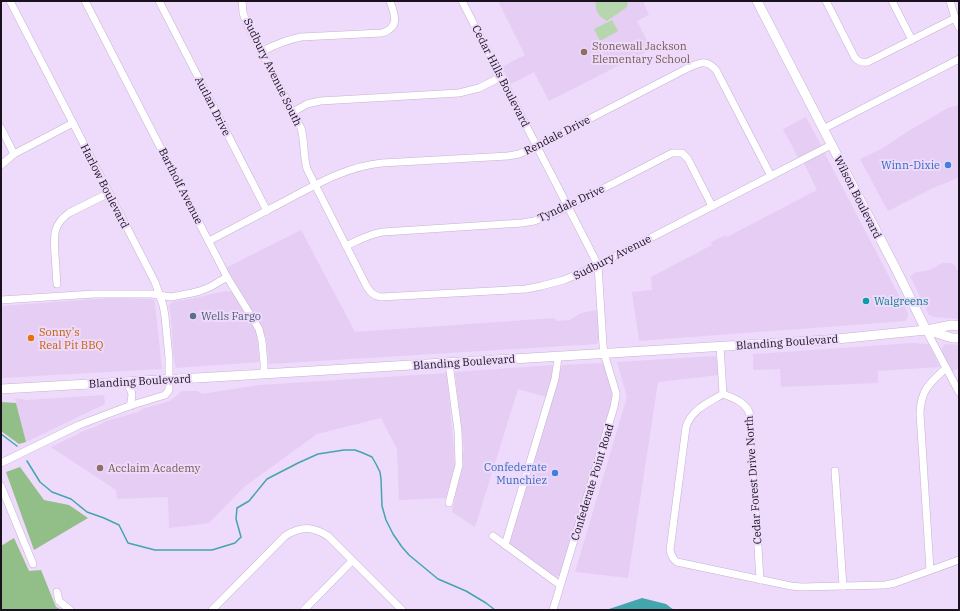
<svg xmlns="http://www.w3.org/2000/svg" width="960" height="611" viewBox="0 0 960 611" font-family="'IBM Plex Serif',serif">
	<rect width="100%" height="100%" fill="#eedafb"/>
	<g fill="#e5cdf4">
		<polygon points="498,1 643,1 649,15 637,21 651,49 549,101 534,72 511,84 502,67 525,55"/>
		<polygon points="959,105 959,177 944,184 937,186 888,211 860,159 883,148 910,130 948,108"/>
		<polygon points="806,117 821,145 819,148 799,159 783,129"/>
		<polygon points="824,152 908,313 908,316 907,319 905,321 639,341 632,292 652,290 651,277 712,245 711,242 726,235 727,237 817,190 803,161"/>
		<polygon points="301,230 355,332 555,318 556,321 570,320 581,313 597,310 600,334 597,344 269,364 266,338 257,319 231,278 226,268"/>
		<polygon points="943,263 950,263 955,265 959,274 959,319 934,317 929,315 910,276 917,272 930,270"/>
		<polygon points="226,291 231,292 234,294 251,319 257,334 259,362 176,368 174,361 171,317 169,306 172,302 195,298"/>
		<polygon points="110,298 151,299 154,300 155,304 162,369 1,378 1,306"/>
		<polygon points="912,343 929,344 940,367 878,371 878,383 781,387 780,369 753,370 753,354"/>
		<polygon points="945,344 959,345 959,368 951,372 943,355 942,348"/>
		<polygon points="715,356 719,365 719,375 658,382 628,578 575,572 627,397 617,362"/>
		<polygon points="602,363 604,365 613,397 606,425 560,575 556,577 510,546 509,539 562,365"/>
		<polygon points="552,365 554,368 546,397 518,389 475,527 452,512 464,450 455,372"/>
		<polygon points="447,373 455,466 446,498 399,500 397,449 381,418 317,434 244,487 209,523 169,528 168,497 117,499 116,490 51,447 86,430 95,427 107,421 138,412 142,409 170,401 182,391 197,391 202,394 259,385"/>
		<polygon points="104,395 105,404 26,442 15,398 26,400"/>
	</g>
	<g fill="#b6d6ad">
		<path d="M 596,1 L 626,1 L 628,3 L 627,7 L 607,21 C 599,17 594,10 596,1 Z"/>
		<polygon points="612,20 618,31 600,41 594,29"/>
	</g>
	<g fill="#92bf87">
		<polygon points="1,402 16,403 26,442 19,444 1,431"/>
		<polygon points="20,467 44,500 69,505 88,518 34,550 6,472"/>
		<polygon points="14,538 29,571 41,570 56,607 62,610 1,610 1,546"/>
	</g>
	<polygon fill="#43a6ac" points="642,598 666,604 674,610 606,610"/>
	<g fill="none" stroke-linecap="round" stroke-linejoin="round">
		<g stroke="#43a6ac" stroke-width="1.5">
			<polyline points="1,434 17,446"/>
			<polyline points="27,461 40,482 52,492 71,499 87,512 104,518 119,525 128,543 155,550 212,550 235,543 241,537 236,519 237,508 249,501 267,479 298,463 318,454 344,450 355,450 363,453 372,457 376,464 380,472 381,479 382,506 386,520 393,534 402,547 409,555 438,579 466,591 486,603 495,610"/>
		</g>
		<g stroke="#c5b2d1" stroke-width="8">
			<g id="minor">
				<polyline points="85,1 227,277 253,319 259,329 262,341 264,364 264,374"/>
				<polyline points="159,1 267,211"/>
				<path d="M 242,1 L 243,13 L 247,24 L 301,128 C 305,142 303,156 307,169 L 367,287 C 371,293 374,296 381,297 L 526,289 L 541,286 L 564,280 L 598,265 L 831,145"/>
				<polyline points="462,1 598,265 603,345 604,353 616,393 616,396 614,407 553,610"/>
				<path d="M 826,1 L 855,58 C 859,62 862,63 868,62 L 955,18"/>
				<polyline points="892,1 912,40"/>
				<polyline points="950,1 955,18 959,27"/>
				<path d="M 261,52 C 274,45 286,40 301,37 L 382,33 C 400,27 395,15 390,1"/>
				<polyline points="293,112 307,104 320,101 459,93 479,88 501,77"/>
				<polyline points="1,128 14,154"/>
				<polyline points="823,129 959,59"/>
				<polyline points="1,165 14,154 73,123"/>
				<path d="M 209,241 C 234,228 260,214 285,201 C 317,184 345,167 382,163 L 508,156 L 519,154 L 537,146 L 684,70 C 697,64 705,57 716,70 L 771,176"/>
				<path d="M 346,246 C 359,240 369,234 383,232 L 522,223 L 534,221 L 554,214 L 672,153 L 682,153 L 688,159 L 712,206"/>
				<path d="M 57,284 C 56,274 56,265 55,255 C 54,237 52,225 69,213 L 109,193"/>
				<polyline points="1,300 94,294 152,294 171,297 192,293 200,291 210,287 227,277"/>
				<polyline points="926,330 959,392"/>
				<polyline points="720,346 723,394"/>
				<polyline points="449,363 458,431 459,465 449,503"/>
				<path d="M 126,382 C 133,393 133,393 130,406"/>
				<path d="M 723,394 C 708,403 692,409 686,427 L 670,550 C 671,556 673,559 677,562 L 791,586 L 801,587 L 885,585 L 895,583 L 959,560"/>
				<path d="M 723,394 C 734,398 747,403 750,415 L 760,580"/>
				<polyline points="1,463 79,425 129,406 165,395 169,390 169,358 165,316 163,305 155,282 10,1"/>
				<polyline points="835,471 843,586"/>
				<polyline points="1,486 33,564"/>
				<polyline points="493,536 560,585"/>
				<polyline points="505,545 555,379 557,365 558,356"/>
				<path d="M 930,570 L 920,413 C 921,389 930,383 946,368"/>
				<polyline points="57,592 59,601 70,610"/>
				<path d="M 212,610 L 285,536 C 301,526 312,526 328,536 L 402,610"/>
				<polyline points="304,610 352,561"/>
			</g>
		</g>
		<g stroke="#c5b2d1" stroke-width="10">
			<g id="major">
				<polyline points="757,1 897,271 926,330"/>
				<polyline points="927,330 952,338 959,338"/>
				<polyline points="1,389 213,377 827,340 926,330 952,325 959,326"/>
			</g>
		</g>
		<use href="#minor" stroke="#fff" stroke-width="7"/>
		<use href="#major" stroke="#fff" stroke-width="9"/>
	</g>
	<g fill="#8d6e63" stroke="#eedafb" stroke-width="1.5">
		<circle cx="584" cy="52" r="4"/>
		<circle cx="100" cy="468" r="4"/>
	</g>
	<g fill="#3f7fe0" stroke="#eedafb" stroke-width="1.5">
		<circle cx="948" cy="165" r="4"/>
		<circle cx="555" cy="473" r="4"/>
	</g>
	<circle fill="#0f9aa8" stroke="#eedafb" stroke-width="1.5" cx="866" cy="301" r="4"/>
	<circle fill="#5c6f8a" stroke="#eedafb" stroke-width="1.5" cx="193" cy="316" r="4"/>
	<circle fill="#e8710a" stroke="#eedafb" stroke-width="1.5" cx="31" cy="338" r="4"/>
	<g text-anchor="middle" dominant-baseline="central" stroke-width="4" stroke-linejoin="round" paint-order="stroke">
		<g font-size="11" fill="#785e54" stroke="#eedafb" text-anchor="start">
			<text x="592" y="46">Stonewall Jackson<tspan x="592" dy="13">Elementary School</tspan></text>
			<text x="108" y="468">Acclaim Academy</text>
		</g>
		<g font-size="11" fill="#19121e" stroke="#eedafb">
			<text transform="translate(273 72) rotate(64)">Sudbury Avenue South</text>
			<text transform="translate(501 76) rotate(63)">Cedar Hills Boulevard</text>
			<text transform="translate(213 106) rotate(63)">Autlan Drive</text>
			<text transform="translate(557 135) rotate(-27)">Rendale Drive</text>
			<text transform="translate(105 186) rotate(63)">Harlow Boulevard</text>
			<text transform="translate(181 186) rotate(63)">Bartholf Avenue</text>
			<text transform="translate(858 197) rotate(63)">Wilson Boulevard</text>
			<text transform="translate(571 203) rotate(-25)">Tyndale Drive</text>
			<text transform="translate(612 257) rotate(-27)">Sudbury Avenue</text>
			<text transform="translate(787 342) rotate(-4)">Blanding Boulevard</text>
			<text transform="translate(464 362) rotate(-4)">Blanding Boulevard</text>
			<text transform="translate(140 381) rotate(-3)">Blanding Boulevard</text>
			<text transform="translate(753 480) rotate(-94)">Cedar Forest Drive North</text>
			<text transform="translate(592 482) rotate(-73)">Confederate Point Road</text>
		</g>
		<g font-size="11" fill="#366cbe" stroke="#eedafb" text-anchor="end">
			<text x="940" y="165">Winn-Dixie</text>
			<text x="547" y="467">Confederate<tspan x="547" dy="13">Munchiez</tspan></text>
		</g>
		<g font-size="11" fill="#0d838f" stroke="#eedafb" text-anchor="start">
			<text x="874" y="301">Walgreens</text>
		</g>
		<g font-size="11" fill="#4e5e75" stroke="#eedafb" text-anchor="start">
			<text x="201" y="316">Wells Fargo</text>
		</g>
		<g font-size="11" fill="#c56008" stroke="#eedafb" text-anchor="start">
			<text x="39" y="332">Sonny's<tspan x="39" dy="13">Real Pit BBQ</tspan></text>
		</g>
	</g>
	<rect width="960" height="611" fill="none" stroke="#19121e" stroke-width="4"/>
</svg>
